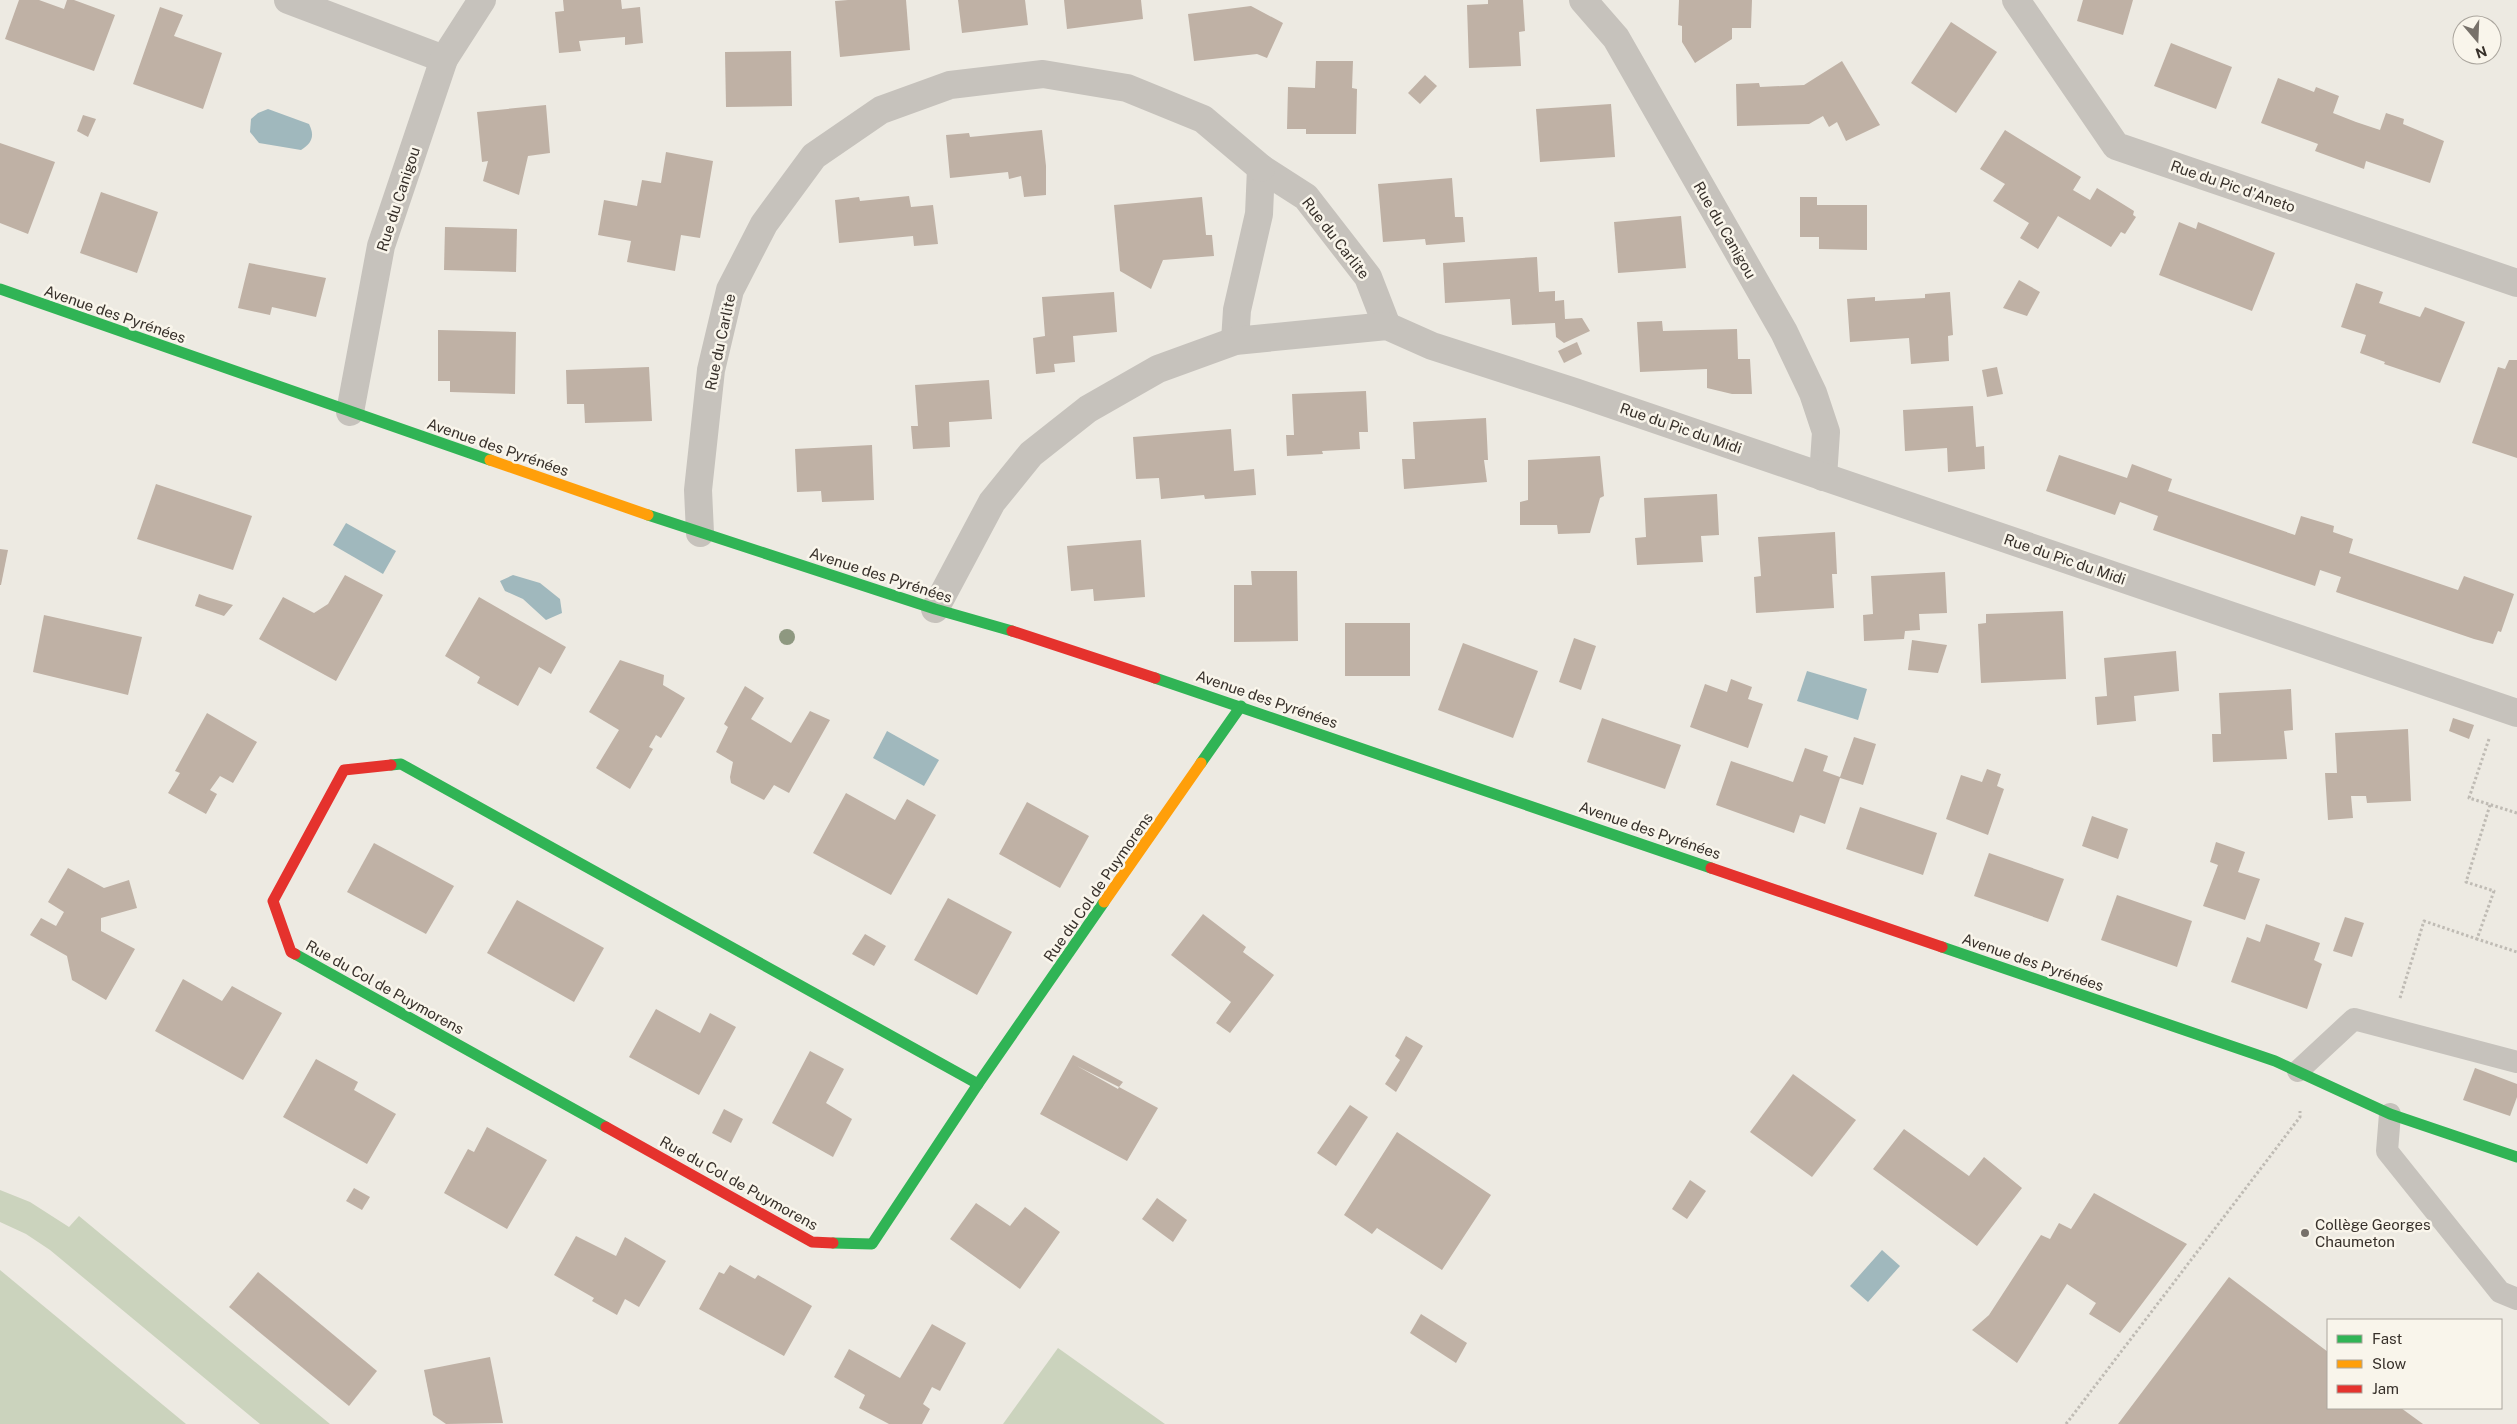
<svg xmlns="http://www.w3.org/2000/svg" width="2517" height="1424" viewBox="0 0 2517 1424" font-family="'Public Sans',sans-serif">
	<rect width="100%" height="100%" fill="#edeae2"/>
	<g fill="#cbd3bd">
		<polygon points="0,1190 30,1202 69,1227 79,1216 330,1424 260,1424 50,1250 26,1234 0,1222"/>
		<polygon points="0,1270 186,1424 0,1424"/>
		<polygon points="1058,1348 1165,1424 1003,1424"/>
	</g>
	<g fill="#a0b8bd">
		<path d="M 268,109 L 309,124 C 315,136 312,143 301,150 L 259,143 L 250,132 L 251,119 L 258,113 Z"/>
		<polygon points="346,523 396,551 383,574 333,545"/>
		<polygon points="513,575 540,583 560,599 562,613 546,620 523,599 505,591 500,581"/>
		<polygon points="1807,671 1867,689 1858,720 1797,701"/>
		<polygon points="887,731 939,760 924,786 873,758"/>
		<polygon points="1882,1250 1900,1266 1868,1302 1850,1286"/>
	</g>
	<g fill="#bfb1a5" fill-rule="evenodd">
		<polygon points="19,0 39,0 64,9 67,0 74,0 115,15 94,71 5,39"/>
		<polygon points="563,0 621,0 622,9 640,7 643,43 625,45 625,37 579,41 581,51 559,53 555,12 564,11"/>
		<polygon points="848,0 906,0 910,50 840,57 835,1"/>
		<polygon points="958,0 1025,0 1028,25 962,33"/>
		<polygon points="1064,0 1141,0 1143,19 1067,29"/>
		<polygon points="1488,0 1523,0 1525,31 1519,32 1521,66 1469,68 1467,5 1488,4"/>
		<polygon points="1679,0 1752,0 1751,28 1732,28 1732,39 1695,63 1682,42 1682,26 1678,25"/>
		<polygon points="2083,0 2133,0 2123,35 2077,21"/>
		<polygon points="1251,6 1283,23 1267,58 1257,54 1194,61 1188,14"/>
		<polygon points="160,7 183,15 174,36 222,53 203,109 133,84"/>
		<polygon points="1951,22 1997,52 1956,113 1911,83"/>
		<polygon points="2171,43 2232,67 2216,109 2154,86"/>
		<polygon points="791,51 792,106 726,107 725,52"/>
		<polygon points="1316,61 1353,61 1352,88 1357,89 1356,134 1306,134 1306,129 1287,129 1288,87 1315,88"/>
		<polygon points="1842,61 1880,125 1846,141 1837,122 1829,127 1823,116 1809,124 1737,126 1736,84 1759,83 1760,87 1804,85"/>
		<polygon points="1425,75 1437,86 1420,104 1408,93"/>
		<polygon points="2278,78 2314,92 2316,87 2339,96 2333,113 2356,122 2380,130 2386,113 2404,119 2403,124 2444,141 2430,183 2366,161 2364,169 2315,151 2318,144 2261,123"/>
		<polygon points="1611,104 1615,157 1540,162 1536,109"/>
		<polygon points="546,105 550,153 528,156 519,195 483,181 488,161 482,162 477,112"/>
		<polygon points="83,115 96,119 88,137 77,131"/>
		<polygon points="1042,130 1046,166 1046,195 1024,197 1021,176 1009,179 1008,172 950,178 946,135 969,133 970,137"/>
		<polygon points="2005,130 2081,177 2073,190 2090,200 2097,188 2134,211 2133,215 2136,217 2125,234 2121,232 2111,247 2058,216 2038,249 2020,238 2029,223 1993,201 2005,184 1980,169"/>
		<polygon points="0,143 55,162 28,234 0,223"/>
		<polygon points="666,152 713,161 700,238 681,235 675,271 627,262 631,241 598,235 604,200 637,206 642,180 661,183"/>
		<polygon points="1452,178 1455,217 1463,217 1465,242 1426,245 1425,239 1383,242 1378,184"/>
		<polygon points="101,192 158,212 137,273 80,253"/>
		<polygon points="909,196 911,207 933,205 938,244 914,246 913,236 839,243 835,200 859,197 860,201"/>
		<polygon points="1202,197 1206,235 1212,235 1214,256 1163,260 1151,289 1120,271 1114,205"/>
		<polygon points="1800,197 1817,197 1817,205 1867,205 1867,250 1819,249 1819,237 1800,237"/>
		<polygon points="1681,216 1686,268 1618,273 1614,222"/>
		<polygon points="2179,222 2196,229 2198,222 2275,253 2252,311 2159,275"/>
		<polygon points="445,227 517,229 516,272 444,270"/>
		<polygon points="1537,257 1539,292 1555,291 1555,301 1564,300 1565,319 1582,318 1590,331 1564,343 1556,337 1555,323 1512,325 1510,299 1445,303 1443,263"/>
		<polygon points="249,263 326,278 316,317 272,307 270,315 238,308"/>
		<polygon points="2019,280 2040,292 2027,316 2003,308"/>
		<polygon points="2356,283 2383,292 2379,303 2402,311 2420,317 2425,307 2465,322 2440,383 2384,364 2385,362 2360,353 2366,335 2341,327"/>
		<polygon points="1114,292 1117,332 1073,336 1075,362 1054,364 1055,372 1036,374 1033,338 1045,336 1042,297"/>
		<polygon points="1950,292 1953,335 1948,336 1949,361 1911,364 1909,338 1850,342 1847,299 1875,297 1875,301 1925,298 1925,294"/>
		<polygon points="1662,321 1663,331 1737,329 1738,359 1750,359 1752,394 1732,394 1707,388 1707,369 1640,372 1637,322"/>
		<polygon points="438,330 516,332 515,394 450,392 450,381 438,381"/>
		<polygon points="1577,342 1582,354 1564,363 1558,351"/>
		<polygon points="2509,360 2517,360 2517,458 2472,443 2498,367 2505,369"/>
		<polygon points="649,367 652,421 585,423 584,404 567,404 566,370"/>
		<polygon points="1997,367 2003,394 1987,397 1982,370"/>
		<polygon points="989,380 992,419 949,422 950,447 913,449 911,426 918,426 915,385"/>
		<polygon points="1366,391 1368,432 1359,432 1360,449 1322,451 1323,454 1287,456 1286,435 1294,435 1292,394"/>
		<polygon points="1973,406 1976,447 1984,446 1985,469 1948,472 1947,448 1905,451 1903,410"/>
		<polygon points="1486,418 1488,460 1484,460 1487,482 1404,489 1402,459 1415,459 1413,422"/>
		<polygon points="1231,429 1234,471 1254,469 1256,495 1205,499 1204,495 1161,499 1159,478 1136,479 1133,437"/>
		<polygon points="872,445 874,500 822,502 821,491 797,492 795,449"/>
		<polygon points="2059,455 2127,478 2132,464 2172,479 2168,491 2295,535 2301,516 2334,526 2333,532 2353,539 2349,553 2458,590 2464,576 2514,594 2501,632 2498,631 2493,644 2474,639 2336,592 2341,577 2320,570 2315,586 2153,530 2158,516 2120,502 2115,515 2046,491"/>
		<polygon points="1600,456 1604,496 1600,498 1590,533 1558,534 1557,525 1520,525 1520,502 1528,500 1528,460"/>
		<polygon points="156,484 252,516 233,570 137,539"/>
		<polygon points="1717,494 1719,535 1701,536 1703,562 1637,565 1635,538 1646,537 1644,498"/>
		<polygon points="1835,532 1837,574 1832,574 1834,608 1756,613 1754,577 1761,576 1758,537"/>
		<polygon points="1141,540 1145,597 1094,601 1093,589 1071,591 1067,546"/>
		<polygon points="0,549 8,550 1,585 0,585"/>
		<polygon points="1251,571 1297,571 1298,641 1234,642 1234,585 1252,585"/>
		<polygon points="1945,572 1947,613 1919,614 1920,630 1905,631 1904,639 1864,641 1863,615 1873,614 1871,576"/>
		<polygon points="345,575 383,595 336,681 259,639 283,597 314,613 328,604"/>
		<polygon points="199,594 207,597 233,605 224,616 195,606"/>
		<polygon points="479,597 566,647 551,674 539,667 518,706 477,683 480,677 445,656"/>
		<polygon points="2063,611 2066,679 1981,683 1978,624 1986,623 1986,614"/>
		<polygon points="44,615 142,637 128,695 33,672"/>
		<rect x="1345" y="623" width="65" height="53"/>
		<polygon points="1574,638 1596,646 1581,690 1559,682"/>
		<polygon points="1912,640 1947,645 1938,673 1908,670"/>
		<polygon points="1463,643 1538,671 1513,738 1438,710"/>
		<polygon points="2176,651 2179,691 2134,696 2136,721 2097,725 2095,697 2107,696 2104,658"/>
		<polygon points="620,660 664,675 663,685 685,698 661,738 656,735 649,747 653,749 630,789 596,768 619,730 589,712"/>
		<polygon points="1731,679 1752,687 1748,699 1763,704 1748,748 1690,727 1705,684 1727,692"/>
		<polygon points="745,686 764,698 751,719 791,743 810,711 830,720 789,793 774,785 764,800 731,783 730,777 733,762 716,752 728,727 724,724"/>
		<polygon points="2291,689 2293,730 2284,731 2287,759 2213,762 2212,734 2221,734 2219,693"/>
		<polygon points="207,713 257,742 233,783 220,776 210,790 217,794 206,814 168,793 180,773 175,771"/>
		<polygon points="1602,718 1681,745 1665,789 1587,762"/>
		<polygon points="2453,718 2474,725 2469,739 2449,731"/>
		<polygon points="2408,729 2411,801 2367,803 2366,796 2351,796 2353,818 2328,820 2325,773 2337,773 2335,733"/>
		<polygon points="1854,737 1876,744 1863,785 1840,778 1825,824 1800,815 1794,833 1716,805 1731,761 1793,782 1805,748 1828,756 1823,771 1840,777"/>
		<polygon points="1987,769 2001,774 1997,786 2004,789 1988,835 1946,819 1961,775 1982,782"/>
		<polygon points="846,793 895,820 907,799 936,815 891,895 813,853"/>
		<polygon points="1027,802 1089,836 1060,888 999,854"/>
		<polygon points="1860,807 1937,833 1923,875 1846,849"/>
		<polygon points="2092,816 2128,829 2118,859 2082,846"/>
		<polygon points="2216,842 2245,852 2238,872 2260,879 2245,920 2203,906 2218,865 2210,862"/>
		<polygon points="374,843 454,886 426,934 347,892"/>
		<polygon points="1989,853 2064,879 2048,922 1974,896"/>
		<polygon points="68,868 104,888 129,880 137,908 101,918 101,931 135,949 106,1000 72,980 67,956 30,935 41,918 56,926 64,912 48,902"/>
		<polygon points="2117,895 2192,921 2177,967 2101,940"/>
		<polygon points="948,898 1012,932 977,995 914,960"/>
		<polygon points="517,900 604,948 574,1002 487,953"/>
		<polygon points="1203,914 1246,947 1243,952 1274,975 1230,1033 1216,1023 1231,1002 1171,955"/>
		<polygon points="2345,917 2364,923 2352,957 2333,951"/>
		<polygon points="2266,924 2320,943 2314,960 2322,964 2307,1009 2231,982 2247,937 2260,942"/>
		<polygon points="865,934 886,946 874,966 852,954"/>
		<polygon points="183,979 222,1001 232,986 282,1013 243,1080 155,1031"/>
		<polygon points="656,1009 700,1033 710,1013 736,1027 699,1095 629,1057"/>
		<polygon points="1406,1036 1423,1046 1396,1092 1385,1084 1400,1060 1395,1056"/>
		<polygon points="810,1051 844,1069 826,1103 852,1119 833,1157 772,1123"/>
		<path d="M 1073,1055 L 1123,1082 L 1119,1087 L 1158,1108 L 1127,1161 L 1040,1114 ZM 1077,1066 L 1119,1087 L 1118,1089 Z"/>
		<polygon points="316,1059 358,1082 354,1090 396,1114 367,1164 283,1117"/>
		<polygon points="2475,1068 2517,1084 2517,1097 2510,1116 2463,1100"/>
		<polygon points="1793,1074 1856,1120 1812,1177 1750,1132"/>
		<polygon points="1350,1105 1368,1117 1336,1166 1317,1153"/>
		<polygon points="724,1109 743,1119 731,1143 712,1133"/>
		<polygon points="487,1127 547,1160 507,1229 444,1193 468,1149 474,1152"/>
		<polygon points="1904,1129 1969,1176 1984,1157 2022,1188 1977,1246 1873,1169"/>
		<polygon points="1397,1132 1491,1195 1442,1270 1377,1228 1372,1234 1344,1215"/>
		<polygon points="1690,1180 1706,1191 1687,1219 1672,1209"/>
		<polygon points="354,1188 370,1197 362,1210 346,1201"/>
		<polygon points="2094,1193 2187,1244 2120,1333 2089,1314 2096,1303 2067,1284 2017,1363 1972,1330 1989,1315 2041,1235 2050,1239 2059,1223 2071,1229"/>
		<polygon points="1157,1198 1187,1220 1173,1242 1142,1219"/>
		<polygon points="976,1203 1010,1226 1025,1207 1060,1232 1020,1289 950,1239"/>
		<polygon points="576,1236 616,1256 625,1237 666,1261 639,1307 625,1299 617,1315 592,1301 594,1298 554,1275"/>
		<polygon points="730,1265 755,1279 758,1275 812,1306 784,1356 699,1309 719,1272 724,1274"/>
		<polygon points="258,1272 377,1371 349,1406 229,1307"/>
		<polygon points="2229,1277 2328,1352 2328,1408 2401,1408 2423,1424 2118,1424"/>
		<polygon points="1421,1314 1467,1343 1456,1363 1410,1333"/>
		<polygon points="932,1324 966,1343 940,1391 932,1387 923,1404 930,1409 922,1424 889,1424 859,1408 865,1395 834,1377 849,1349 900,1378"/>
		<polygon points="490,1357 503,1423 446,1424 433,1415 424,1370"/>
	</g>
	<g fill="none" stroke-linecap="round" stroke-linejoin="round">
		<g stroke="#bfbbb4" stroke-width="3" stroke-dasharray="2.5 2.5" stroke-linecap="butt">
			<polyline points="2489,739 2469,798 2517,813"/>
			<polyline points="2490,805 2466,882 2494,891 2477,939 2517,952"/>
			<polyline points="2400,998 2424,921 2477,939"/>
			<polyline points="2066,1424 2300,1117 2300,1111"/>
		</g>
		<g stroke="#c6c2bc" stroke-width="22">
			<polyline points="2298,1071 2354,1019 2517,1062"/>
			<polyline points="2390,1114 2387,1151 2500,1292 2517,1299"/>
		</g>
		<g stroke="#c6c2bc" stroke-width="28">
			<polyline points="288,0 444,59"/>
			<polyline points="1583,0 1616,38 1784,332 1813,393 1826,432 1823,477"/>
			<polyline points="2016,0 2116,146 2517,283"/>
			<polyline points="1235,341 1237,310 1259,214 1261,168 1306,197 1368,277 1387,326"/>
			<polyline points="350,412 381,246 444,59 482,0"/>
			<polyline points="700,533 698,490 711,370 730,290 764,224 814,156 881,110 950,85 1043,74 1127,88 1203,119 1261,168"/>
			<polyline points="935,609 992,502 1031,454 1088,409 1158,369 1235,341 1387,326 1432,346 1575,392 2517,713"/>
		</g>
		<g stroke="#30b455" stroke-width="11">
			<polyline points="0,289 490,460"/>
			<polyline points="648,515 935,609 1012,631"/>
			<polyline points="1155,678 1711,868"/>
			<polyline points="1201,763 1241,706"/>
			<polyline points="391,765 401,764 978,1084"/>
			<polyline points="1942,947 2275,1061 2390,1114 2517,1157"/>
			<polyline points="295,954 606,1127"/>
			<polyline points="833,1243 872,1244 978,1084 1104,902"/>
		</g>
		<g stroke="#ff9f0a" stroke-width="11">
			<polyline points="490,460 648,515"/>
			<polyline points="1104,902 1201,763"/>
		</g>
		<g stroke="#e5322d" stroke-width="11">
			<polyline points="1012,631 1155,678"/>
			<polyline points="1711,868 1942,947"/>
			<polyline points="295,954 291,952 273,901 344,770 391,765"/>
			<polyline points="606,1127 812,1242 833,1243"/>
		</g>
	</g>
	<circle fill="#8e9880" cx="787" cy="637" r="8"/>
	<circle fill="#77716a" stroke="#f9f5eb" stroke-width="2" cx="2305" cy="1233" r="5"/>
	<g text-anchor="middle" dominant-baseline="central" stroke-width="5" stroke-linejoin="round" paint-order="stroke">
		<g font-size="15" fill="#37302a" stroke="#f9f5eb">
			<text transform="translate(2233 186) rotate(19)">Rue du Pic d'Aneto</text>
			<text transform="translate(398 199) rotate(-72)">Rue du Canigou</text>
			<text transform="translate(1725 230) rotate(60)">Rue du Canigou</text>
			<text transform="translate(1336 238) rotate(52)">Rue du Carlite</text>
			<text transform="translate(115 314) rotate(19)">Avenue des Pyrénées</text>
			<text transform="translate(720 342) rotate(-78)">Rue du Carlite</text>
			<text transform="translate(1681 428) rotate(19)">Rue du Pic du Midi</text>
			<text transform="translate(498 447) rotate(19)">Avenue des Pyrénées</text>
			<text transform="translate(2065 559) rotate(19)">Rue du Pic du Midi</text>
			<text transform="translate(881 575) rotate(18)">Avenue des Pyrénées</text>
			<text transform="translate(1267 699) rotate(19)">Avenue des Pyrénées</text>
			<text transform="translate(1650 830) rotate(19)">Avenue des Pyrénées</text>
			<text transform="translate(1098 887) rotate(-55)">Rue du Col de Puymorens</text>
			<text transform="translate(2033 962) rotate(19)">Avenue des Pyrénées</text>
			<text transform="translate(385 987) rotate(29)">Rue du Col de Puymorens</text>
			<text transform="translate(739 1183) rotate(29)">Rue du Col de Puymorens</text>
		</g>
		<g font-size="15" fill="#37302a" stroke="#f9f5eb" text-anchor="start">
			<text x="2315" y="1224">Collège Georges<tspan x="2315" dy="17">Chaumeton</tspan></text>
		</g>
	</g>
	<rect x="2327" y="1319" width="175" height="90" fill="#f9f5eb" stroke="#aba69e"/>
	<rect x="2337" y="1335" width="25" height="8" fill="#30b455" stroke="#aba69e"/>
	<text x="2372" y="1344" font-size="15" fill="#37302a">Fast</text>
	<rect x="2337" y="1360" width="25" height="8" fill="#ff9f0a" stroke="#aba69e"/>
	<text x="2372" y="1369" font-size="15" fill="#37302a">Slow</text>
	<rect x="2337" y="1385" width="25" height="8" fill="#e5322d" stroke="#aba69e"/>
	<text x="2372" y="1394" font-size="15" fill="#37302a">Jam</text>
	<g transform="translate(2477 40) rotate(161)"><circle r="24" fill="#f9f5eb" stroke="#aba69e"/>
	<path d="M0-4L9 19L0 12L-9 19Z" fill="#77716a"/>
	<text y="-8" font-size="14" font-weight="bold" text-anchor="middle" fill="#37302a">N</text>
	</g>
</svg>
